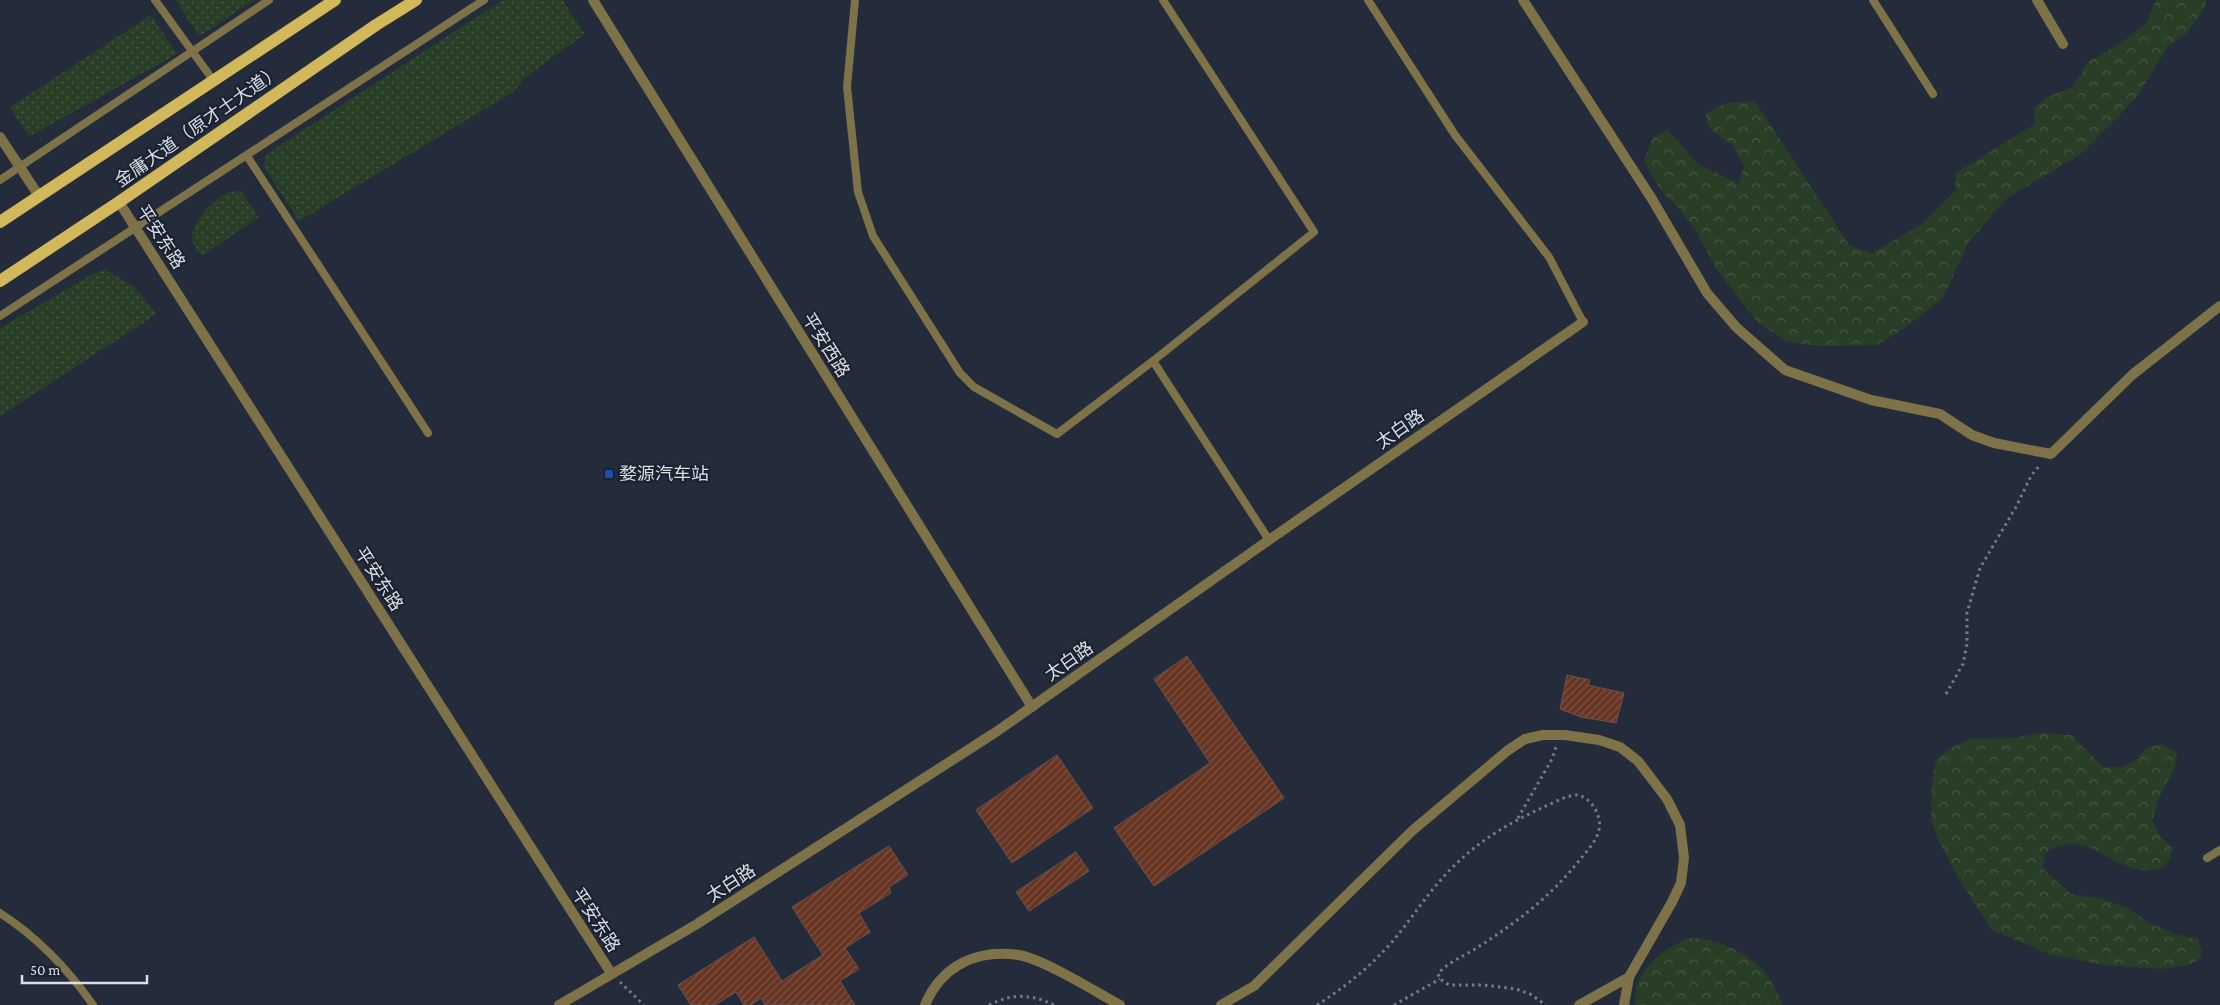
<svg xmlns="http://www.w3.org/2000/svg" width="2220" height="1005" viewBox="0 0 2220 1005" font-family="'Crimson Pro','Noto Sans SC',serif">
	<defs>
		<pattern id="forest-crowns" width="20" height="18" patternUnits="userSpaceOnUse" patternTransform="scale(1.25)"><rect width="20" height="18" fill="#283e26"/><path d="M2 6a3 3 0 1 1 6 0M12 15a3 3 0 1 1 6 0" fill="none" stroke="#475946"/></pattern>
		<pattern id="park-dots" width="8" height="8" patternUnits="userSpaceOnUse" patternTransform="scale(1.25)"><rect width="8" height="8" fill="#283e26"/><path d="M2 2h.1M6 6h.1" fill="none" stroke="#475946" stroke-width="1.8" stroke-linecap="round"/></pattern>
		<pattern id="building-hatch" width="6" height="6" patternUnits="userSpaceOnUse" patternTransform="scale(1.25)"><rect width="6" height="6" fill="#683523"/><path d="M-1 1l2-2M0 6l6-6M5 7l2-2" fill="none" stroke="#7d5243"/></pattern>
	</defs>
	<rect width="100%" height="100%" fill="#242b3a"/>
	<g fill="url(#forest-crowns)">
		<polygon points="2156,0 2206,0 2205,7 2188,32 2169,45 2139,94 2123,112 2081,154 2007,198 1968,243 1943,298 1905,328 1877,345 1819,346 1787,342 1757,322 1718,271 1697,233 1681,211 1662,192 1644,161 1653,137 1668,130 1698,164 1739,184 1744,165 1731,144 1710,129 1705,114 1725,103 1755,101 1849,245 1871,254 1923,223 1955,191 1956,173 2035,124 2034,108 2047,97 2073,87 2088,62 2122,42 2146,24"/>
		<path d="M 2037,733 L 2071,735 L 2103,767 L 2122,767 L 2138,758 L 2146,748 L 2162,744 L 2177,752 L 2175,768 L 2159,797 L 2152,821 L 2160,836 L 2172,847 L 2170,859 L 2162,868 C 2156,869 2148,871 2142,870 C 2106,867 2088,827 2045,853 L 2042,868 L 2071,894 L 2098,898 L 2114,903 L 2128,908 L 2149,923 L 2172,933 L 2197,939 L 2202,951 L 2200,959 L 2189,965 L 2162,969 L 2103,965 L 2051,955 L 1992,930 L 1960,881 L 1938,840 L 1931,819 L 1932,784 L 1936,760 L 1947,750 L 1969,739 L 2014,738 Z"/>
		<path d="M 1690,938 C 1720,939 1754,954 1770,980 C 1775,988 1779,997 1783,1005 L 1635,1005 C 1636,998 1635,988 1638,982 C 1649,959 1668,947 1690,938 Z"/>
	</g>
	<g fill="url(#park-dots)">
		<polygon points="176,0 254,0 202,35 197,34"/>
		<polygon points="503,0 563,0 585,34 524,78 515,91 299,221 264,167 265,155"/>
		<polygon points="151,15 177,54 29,137 10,107"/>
		<path d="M 241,191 L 259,217 L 202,256 C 200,253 194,248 193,243 C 187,226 214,198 229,192 C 232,191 237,191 241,191 Z"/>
		<polygon points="106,270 135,287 157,314 0,416 0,328 96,272"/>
	</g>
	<g fill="url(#building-hatch)" stroke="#68544d">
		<polygon points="1187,656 1284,798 1154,886 1114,828 1210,763 1154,679"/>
		<polygon points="1567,675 1590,680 1588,685 1624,693 1616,723 1581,717 1560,709"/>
		<polygon points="1057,755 1093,808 1012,863 976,810"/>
		<polygon points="889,846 908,875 889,887 891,893 859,913 870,932 845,948 859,969 840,981 855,1005 765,1005 761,998 751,1005 744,1005 736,992 715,1005 691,1005 678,985 754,937 782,981 823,955 792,907"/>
		<polygon points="1076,852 1089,871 1029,911 1016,892"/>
	</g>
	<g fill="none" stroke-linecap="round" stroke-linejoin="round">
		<g stroke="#767c88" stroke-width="3" stroke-dasharray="2.5 4" stroke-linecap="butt">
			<polyline points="1946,694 1963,664 1967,644 1967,613 1980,568 2016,507 2031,476 2040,465"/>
			<polyline points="1518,818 1552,759 1556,747"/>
			<polyline points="620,982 644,1005"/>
			<path d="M 989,1005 C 1013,993 1031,994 1054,1005"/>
			<path d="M 1317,1005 C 1345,987 1370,967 1392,942 C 1414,916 1432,886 1457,863 C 1487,834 1521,817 1559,800 C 1563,798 1572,795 1577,795 C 1592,797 1602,817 1599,830 C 1596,842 1586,852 1578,862 C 1550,897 1516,923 1478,947 C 1465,956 1447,962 1438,974 L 1440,979 L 1449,985 L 1483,985 L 1516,989 L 1530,994 L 1546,1005"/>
			<polyline points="1394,1005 1440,979"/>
		</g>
		<g stroke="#7e7248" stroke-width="8">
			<polyline points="155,0 213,80"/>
			<polyline points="855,0 847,87 858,192 873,236 960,373 974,387 1057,434 1153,361 1314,232 1163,0"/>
			<polyline points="1368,0 1455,135 1549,257 1583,322"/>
			<polyline points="1873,0 1933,94"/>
			<polyline points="247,156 428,433"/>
			<polyline points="0,180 269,0"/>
			<polyline points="0,316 484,0"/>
			<polyline points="1153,361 1269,540"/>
			<polyline points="2207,858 2220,850"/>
			<path d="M 0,913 C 37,937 68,969 93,1005"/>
		</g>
		<g stroke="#7e7248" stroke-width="10">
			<polyline points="593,0 1032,707"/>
			<polyline points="1523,0 1652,199 1707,293 1736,327 1785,370 1871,400 1940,414 1972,435 1994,443 2051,454 2132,375 2220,306"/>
			<polyline points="2037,0 2063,44"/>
			<polyline points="0,137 39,196"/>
			<polyline points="119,202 611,973"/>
			<path d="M 925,1005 C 942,965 977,949 1019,955 C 1043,959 1096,992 1120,1005"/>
			<polyline points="1221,1005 1254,986 1412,831 1507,751 1525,739 1543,735 1565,735 1599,740 1620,747 1638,761 1667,799 1680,825 1684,858 1681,883 1672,902 1629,977 1624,1005"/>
			<polyline points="1579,1005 1629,977"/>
		</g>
		<polyline stroke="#7e7248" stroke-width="10" points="559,1005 697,924 996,732 1269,540 1583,322"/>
		<g stroke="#d1b95b" stroke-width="12">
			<polyline points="0,222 335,0"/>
			<polyline points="0,281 119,202 376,25 416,0"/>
		</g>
	</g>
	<rect fill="#1a4fb4" stroke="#1b2230" stroke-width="2" x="604" y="469" width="10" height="10" rx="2.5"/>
	<g text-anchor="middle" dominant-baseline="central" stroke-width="4.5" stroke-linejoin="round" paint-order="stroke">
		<g font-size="18" fill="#d9dee7" stroke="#1b2230">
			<text transform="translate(198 126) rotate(-35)">金庸大道（原才士大道）</text>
			<text transform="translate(161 237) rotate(57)">平安东路</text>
			<text transform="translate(826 345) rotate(58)">平安西路</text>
			<text transform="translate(1400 429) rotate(-35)">太白路</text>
			<text transform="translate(379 579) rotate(57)">平安东路</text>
			<text transform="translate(1069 661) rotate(-35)">太白路</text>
			<text transform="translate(731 883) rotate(-33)">太白路</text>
			<text transform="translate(596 920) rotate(57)">平安东路</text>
		</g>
		<g font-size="18" fill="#d9dee7" stroke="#1b2230" text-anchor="start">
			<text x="619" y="474">婺源汽车站</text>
		</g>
	</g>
	<path d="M22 975v8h125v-8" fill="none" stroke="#d9dee7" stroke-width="2.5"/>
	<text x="30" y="975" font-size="15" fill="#d9dee7" stroke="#1b2230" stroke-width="4" paint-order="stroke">50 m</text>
</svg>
